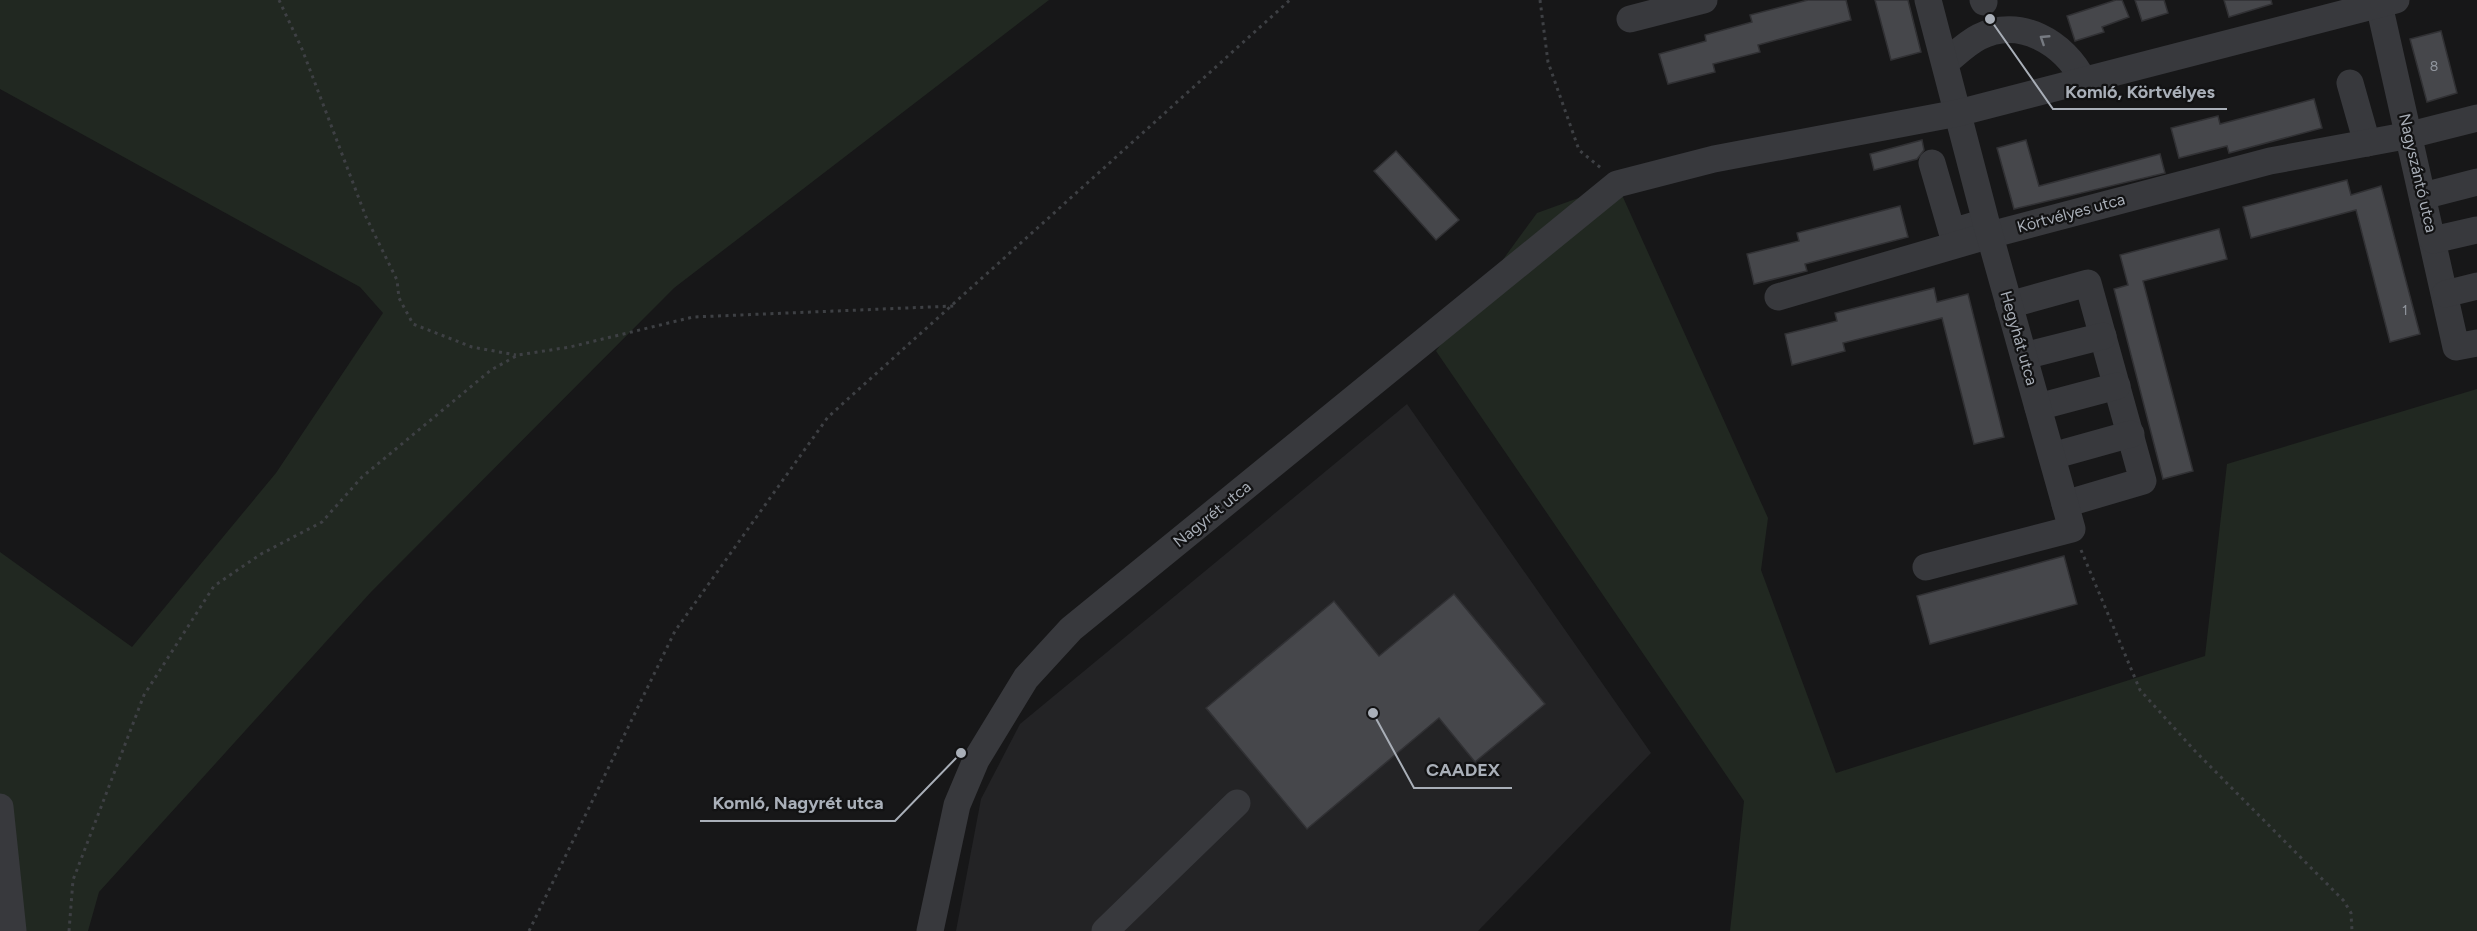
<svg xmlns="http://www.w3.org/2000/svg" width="2477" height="931" viewBox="0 0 2477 931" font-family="Figtree,sans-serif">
	<rect width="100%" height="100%" fill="#171718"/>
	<polygon fill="#232325" points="1407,404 1651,753 1478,931 956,931 981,799 1020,724"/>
	<g fill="#212821">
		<polygon points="0,0 1049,0 674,288 371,592 99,892 88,931 13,931 0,807 0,552 132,647 276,473 383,313 360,287 0,89"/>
		<polygon points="1617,184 1768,518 1761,570 1836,773 2205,656 2227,464 2477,389 2477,931 1730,931 1744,801 1436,351 1537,213"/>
	</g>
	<g fill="#46474b" stroke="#313134" stroke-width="1.5">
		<polygon points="1808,0 1846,0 1851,20 1758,45 1760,52 1713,64 1715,72 1668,84 1659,54 1706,41 1705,35 1752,22 1750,15"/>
		<polygon points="1875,0 1908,0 1921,52 1891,60"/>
		<polygon points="2116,0 2122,0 2129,17 2102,27 2104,32 2075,41 2067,16"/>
		<polygon points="2135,0 2164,0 2168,13 2142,21"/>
		<polygon points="2224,0 2271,0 2272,4 2229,17"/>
		<polygon points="2441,31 2457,93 2427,102 2410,39"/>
		<polygon points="2314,99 2322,128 2229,153 2227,146 2179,158 2171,128 2218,116 2220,124"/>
		<polygon points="1922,140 1924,150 1917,159 1874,170 1870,154"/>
		<polygon points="2026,140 2039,186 2160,154 2165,173 2014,209 1997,148"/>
		<polygon points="1396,151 1459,220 1436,240 1374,171"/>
		<polygon points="2347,180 2351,195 2381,186 2420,334 2390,342 2356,210 2251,238 2243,207"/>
		<polygon points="1900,206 1908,237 1805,264 1807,271 1754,284 1747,254 1799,241 1797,233"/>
		<polygon points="2219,229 2227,259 2143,281 2193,471 2163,479 2114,289 2128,285 2120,255"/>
		<polygon points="1934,288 1937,302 1968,294 2004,437 1974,444 1942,318 1843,343 1845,351 1792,365 1785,334 1837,321 1835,313"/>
		<polygon points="2064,556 2077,604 1930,644 1917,596"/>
		<polygon points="1454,594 1545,704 1475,762 1439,718 1307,829 1206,708 1334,601 1379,656"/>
	</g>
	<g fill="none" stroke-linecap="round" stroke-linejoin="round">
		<g stroke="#3e4044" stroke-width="3" stroke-dasharray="3 4.5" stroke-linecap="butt">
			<polyline points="279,0 302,49 366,217 397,280 399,298 413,324 472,347 516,355"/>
			<polyline points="1540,0 1548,62 1579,150 1601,168"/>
			<polyline points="2081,550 2140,690 2195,751 2344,901 2351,913 2352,931"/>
			<polyline points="69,931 73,880 144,695 214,586 261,554 322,522 362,477 491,370 518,355 570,347 693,317 954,306"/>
			<polyline points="529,931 675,631 828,417 1290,0"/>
		</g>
		<g stroke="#38393d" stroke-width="27">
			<polyline points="1983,0 1984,2"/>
			<polyline points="2378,0 2456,347 2477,343"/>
			<polyline points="1630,19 1704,0"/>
			<path d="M 1945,63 C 1956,54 1967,43 1979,37 C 2019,16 2065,43 2083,80"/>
			<polyline points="2350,83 2367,143"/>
			<polyline points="1932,163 1952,232 1979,224"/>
			<polyline points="2423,196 2477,182"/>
			<polyline points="2433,240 2477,230"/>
			<polyline points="2445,294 2477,286"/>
			<polyline points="1778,297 1990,235 2270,161 2410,135 2477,118"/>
			<polyline points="2009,305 2088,283 2143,481 2065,504"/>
			<polyline points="2024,356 2103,336"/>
			<polyline points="2038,407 2117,386"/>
			<polyline points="2052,456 2131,434"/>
			<polyline points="1926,567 2072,529 1986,222 1928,0"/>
			<polyline points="0,807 13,931"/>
			<polyline points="930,931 957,805 976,760 1026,678 1071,629 1617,184 1714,159 1958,113 2396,0"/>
			<polyline points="1105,931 1237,803"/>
		</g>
	</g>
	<defs><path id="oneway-chevron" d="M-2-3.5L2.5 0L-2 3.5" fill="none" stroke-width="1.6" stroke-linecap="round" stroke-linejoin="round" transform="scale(1.5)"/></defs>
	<use stroke="#767a81" href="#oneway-chevron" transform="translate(2044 39) rotate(-147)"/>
	<g text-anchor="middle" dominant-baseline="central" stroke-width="4.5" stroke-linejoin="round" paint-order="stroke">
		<g font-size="14" fill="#90959d">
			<text x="2434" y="66">8</text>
			<text x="2405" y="310">1</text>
		</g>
		<g font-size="16" fill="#a9afb8" stroke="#121213">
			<text transform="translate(2418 173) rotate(77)">Nagyszántó utca</text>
			<text transform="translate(2071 213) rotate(-15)">Körtvélyes utca</text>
			<text transform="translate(2019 338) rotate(74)">Hegyhát utca</text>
			<text transform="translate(1212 514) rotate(-39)">Nagyrét utca</text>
		</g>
	</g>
	<path fill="none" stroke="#a9afb8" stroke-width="2" d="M1990 19L2053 109H2227M1373 713L1414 788H1512M961 753L895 821H700"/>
	<g fill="#a9afb8" stroke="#121213" stroke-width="2">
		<circle cx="1990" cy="19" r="6"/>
		<circle cx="1373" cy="713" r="6"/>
		<circle cx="961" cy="753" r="6"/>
	</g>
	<g font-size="18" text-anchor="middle" font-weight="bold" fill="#a9afb8" stroke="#121213" stroke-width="4.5" stroke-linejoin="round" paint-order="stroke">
		<text x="2140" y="98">Komló, Körtvélyes</text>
		<text x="1463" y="776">CAADEX</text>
		<text x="798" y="809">Komló, Nagyrét utca</text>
	</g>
</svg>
